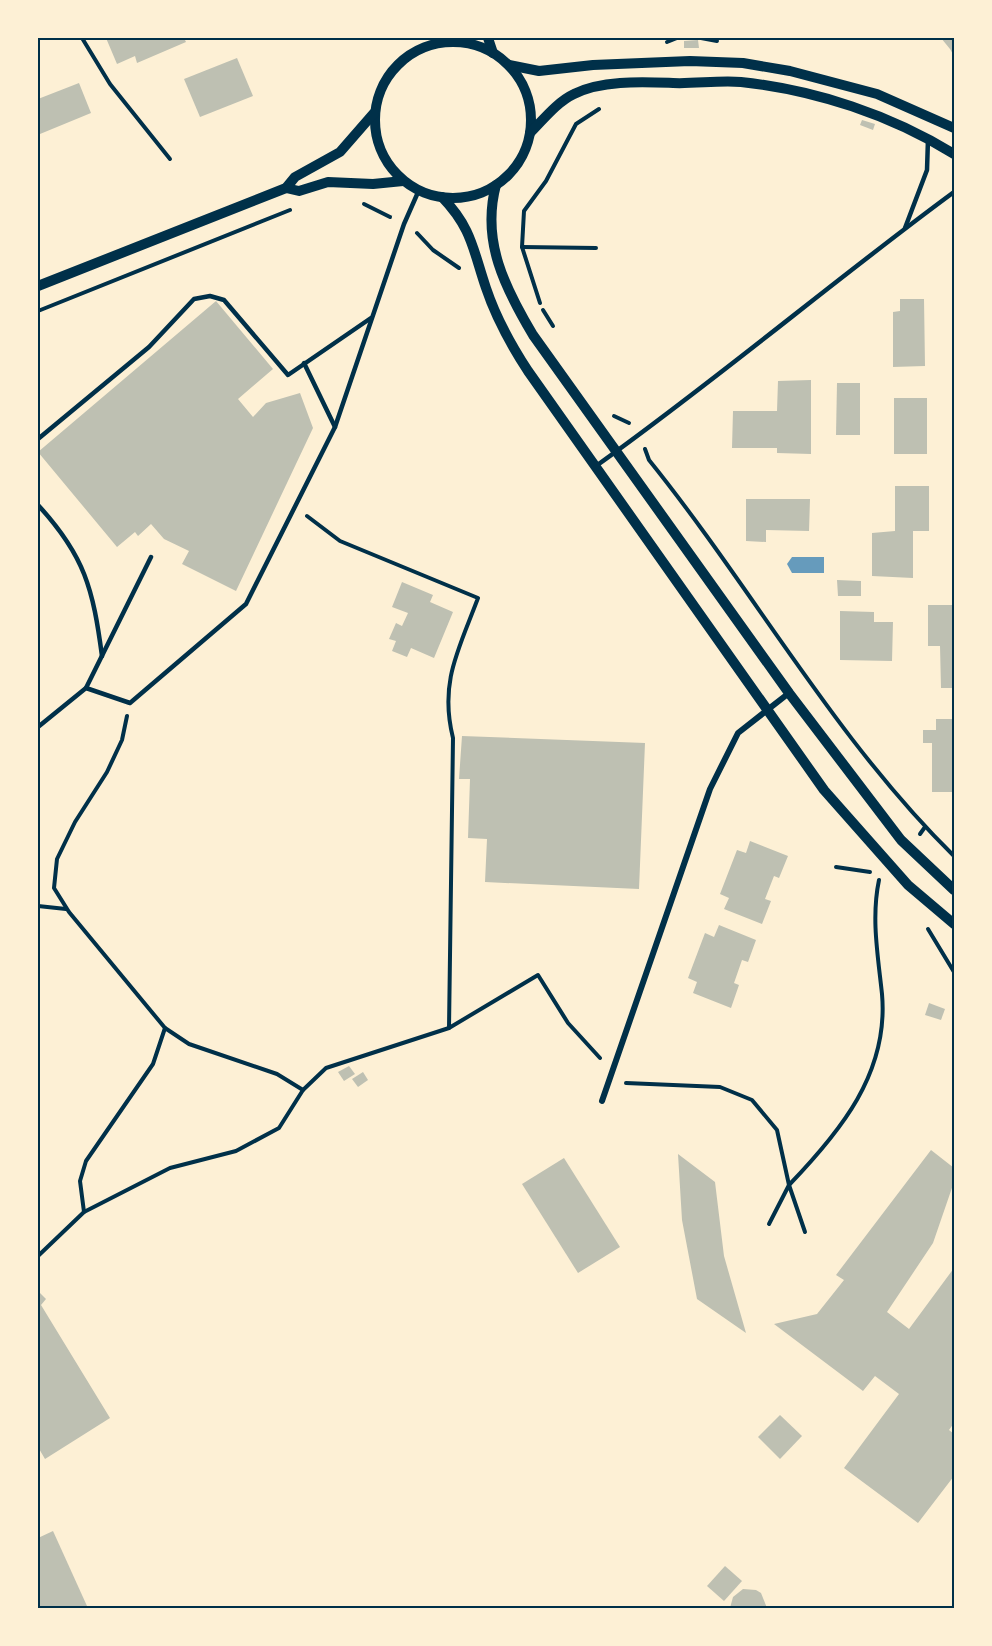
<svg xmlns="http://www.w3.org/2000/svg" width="992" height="1646" viewBox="0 0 992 1646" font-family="'Fira Sans Condensed',sans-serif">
	<rect width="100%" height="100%" fill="#fdf0d5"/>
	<polygon fill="#669bbc" points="792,557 824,557 824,573 792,573 787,564"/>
	<g fill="#bec0b2">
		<polygon points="106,38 184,38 186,42 137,63 135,56 117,64"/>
		<polygon points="941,38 954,38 954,56 950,49"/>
		<polygon points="698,40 699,48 684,48 684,41"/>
		<polygon points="237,58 253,96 200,117 184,79"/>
		<polygon points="79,83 91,113 40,134 38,99"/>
		<polygon points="862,120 875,124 873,130 860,125"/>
		<polygon points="900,299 924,299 925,366 893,367 893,312 900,311"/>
		<polygon points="216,301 273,369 238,399 253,417 266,403 300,393 313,428 236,591 182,564 189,551 164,539 151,524 138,536 135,532 117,547 38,452"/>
		<polygon points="811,380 811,454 777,453 777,448 732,448 733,411 777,411 778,381"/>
		<polygon points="837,383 860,383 860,435 836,435"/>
		<rect x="894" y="398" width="33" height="56"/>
		<polygon points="895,486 929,486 929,531 913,531 913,578 872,576 872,533 895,531"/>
		<polygon points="746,499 810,499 809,531 766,530 766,542 746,541"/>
		<polygon points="837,580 861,581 861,596 838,596"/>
		<polygon points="402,582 433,595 430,602 453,612 434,658 411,648 407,657 392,651 396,641 389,639 396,623 402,626 408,613 392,607"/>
		<polygon points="928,605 954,605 954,688 941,688 940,646 928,646"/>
		<polygon points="840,611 874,612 874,622 893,622 892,661 840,660"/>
		<polygon points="936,719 954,719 954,792 932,792 932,743 923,743 923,730 936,730"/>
		<polygon points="462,736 645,743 639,889 485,882 487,839 468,838 470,779 459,779"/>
		<polygon points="750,841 788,856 779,878 774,876 765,899 771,901 762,924 724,909 729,898 720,894 737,850 746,853"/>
		<polygon points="719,925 756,940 748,962 742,960 734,983 739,985 731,1008 693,993 697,982 688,978 705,933 714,937"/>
		<polygon points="929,1003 945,1009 941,1020 925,1015"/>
		<polygon points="349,1066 355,1074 344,1081 338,1072"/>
		<polygon points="363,1072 368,1080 358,1087 352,1079"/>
		<polygon points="931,1150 954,1168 954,1182 933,1243 887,1312 909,1329 954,1268 954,1423 949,1430 954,1434 954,1476 918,1523 844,1468 899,1394 875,1376 863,1391 774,1324 817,1314 844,1280 836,1275"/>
		<polygon points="678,1154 715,1182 724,1256 746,1333 697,1299 682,1220"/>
		<polygon points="564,1158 620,1247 578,1273 522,1184"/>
		<polygon points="38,1291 46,1299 41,1305 110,1418 45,1459 38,1447"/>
		<polygon points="780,1415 802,1436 780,1459 758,1437"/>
		<polygon points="53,1531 87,1606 83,1608 38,1608 38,1538"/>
		<polygon points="725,1566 742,1581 724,1601 707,1586"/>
		<polygon points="743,1589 756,1590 761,1593 767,1608 730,1608 733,1597"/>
	</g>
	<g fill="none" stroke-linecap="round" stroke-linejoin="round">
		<g stroke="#003049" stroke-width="4">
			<polyline points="82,38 110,84 170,159"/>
			<polyline points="701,38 717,41"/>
			<polyline points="667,42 677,38"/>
			<polyline points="364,204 390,217"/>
			<polyline points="417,233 433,250 459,268"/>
			<polyline points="522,247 596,248"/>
			<polyline points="540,303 522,247 524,211 546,181 576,124 599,109"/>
			<polyline points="543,310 553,326"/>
			<polyline points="38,311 290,210"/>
			<polyline points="614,416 629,423"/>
			<path d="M 645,449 L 649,460 C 753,589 835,739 954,856"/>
			<path d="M 307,516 L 340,541 L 478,598 C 459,649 439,682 453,738 L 449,1028"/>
			<polyline points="127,716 122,740 107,772 75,822 57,859 54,888 69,912 165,1028 189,1044 277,1074 303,1090"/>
			<polyline points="920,834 925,827"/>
			<polyline points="836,867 870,872"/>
			<polyline points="38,906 66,909"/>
			<polyline points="928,929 954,972"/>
			<path d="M 626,1083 L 720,1087 L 752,1100 L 777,1130 L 789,1185 C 840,1132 889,1073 882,994 C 878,956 871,918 879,880"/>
			<polyline points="84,1212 80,1181 86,1161 153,1064 165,1028"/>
			<polyline points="769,1224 789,1185 805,1232"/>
			<polyline points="38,1256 84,1212 170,1168 236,1151 279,1128 303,1090 326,1068 449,1028 538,975 568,1023 600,1058"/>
		</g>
		<g stroke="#003049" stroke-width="4.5">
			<polyline points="905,228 927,170 928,139"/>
			<polyline points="304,363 335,427"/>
			<polyline points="38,439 149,347 194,299 210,296 224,300 288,375 371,318"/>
			<path d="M 596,466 C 718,379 833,281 954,192"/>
			<path d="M 38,505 C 85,556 93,589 102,656"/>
			<polyline points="151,557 86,688 130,703 246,604 335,427 404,224 419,190"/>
			<polyline points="38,727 86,688"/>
		</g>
		<polyline stroke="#003049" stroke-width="6" points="602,1101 710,789 738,733 789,693"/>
		<g stroke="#003049" stroke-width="10">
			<polyline points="488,38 493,53"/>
			<circle cx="453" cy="120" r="78"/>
			<polyline points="509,65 539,71 593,65 690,61 743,63 790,71 877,94 954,128"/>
			<path d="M 530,133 C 543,120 557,102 574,94 C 602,80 642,82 673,83 C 695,84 719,80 741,82 C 816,90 891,115 954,154"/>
			<path d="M 496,185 C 481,241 505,288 533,335 L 789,693 L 901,840 L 954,890"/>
			<polyline points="286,188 299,191 328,182 373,184 403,181"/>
			<path d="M 442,197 C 472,228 473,250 486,288 C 496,318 511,345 528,371 L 824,790 L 908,885 L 954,924"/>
			<polyline points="38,286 286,188 295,177 340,152 374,113"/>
		</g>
	</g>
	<rect width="992" height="1646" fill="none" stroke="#fdf0d5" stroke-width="78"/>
	<rect x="39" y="39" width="914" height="1568" fill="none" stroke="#003049" stroke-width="2"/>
</svg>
